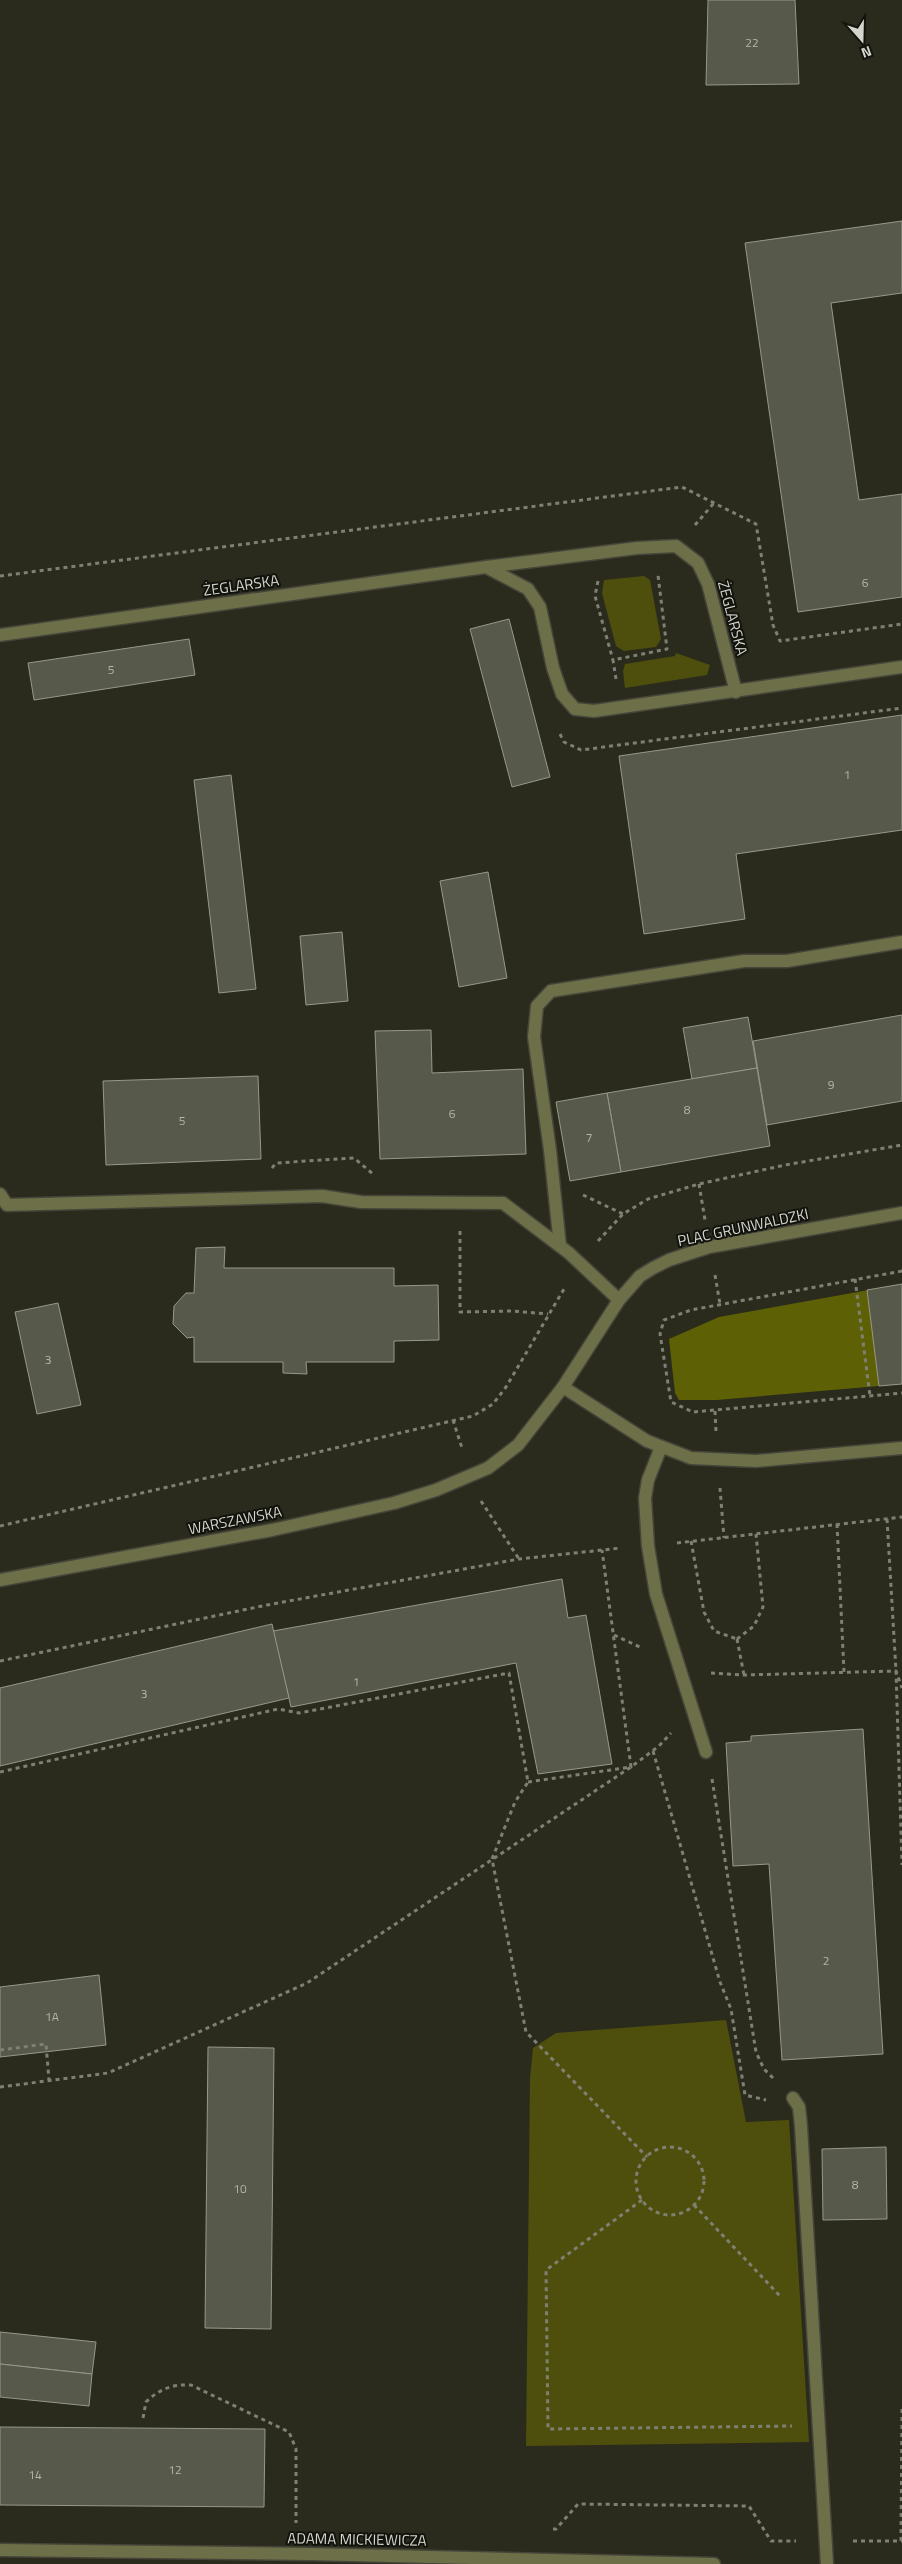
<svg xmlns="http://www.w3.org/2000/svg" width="902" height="2564" viewBox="0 0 902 2564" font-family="'Titillium Web',sans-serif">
	<rect width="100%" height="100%" fill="#2a2b1d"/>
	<g fill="#4e4f0c">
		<polygon points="644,576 650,580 661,639 656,647 624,651 616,646 602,593 604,580"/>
		<polygon points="676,653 710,665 707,675 625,688 623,671 625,664 675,656"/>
		<polygon points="726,2020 746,2122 789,2120 809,2442 526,2446 530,2078 533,2048 556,2033"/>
	</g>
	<polygon fill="#5e6006" points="902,1284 902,1384 717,1400 679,1400 675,1393 669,1339 719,1317"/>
	<g fill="#57594a" stroke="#979988">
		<polygon points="708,0 795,0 799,84 706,85"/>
		<polygon points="902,221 902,293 831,303 859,500 902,494 902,597 798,612 745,243"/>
		<polygon points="509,619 550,777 512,787 470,629"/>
		<polygon points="189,639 195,675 34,700 28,663"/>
		<polygon points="902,715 902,830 736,854 745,919 644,934 619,756"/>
		<polygon points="231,775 256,989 219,993 194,780"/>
		<polygon points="488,872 507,978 459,987 440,881"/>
		<polygon points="342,932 348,1001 306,1005 300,936"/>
		<polygon points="902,1015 902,1101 767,1125 753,1041"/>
		<polygon points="748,1017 757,1068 692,1079 683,1028"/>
		<polygon points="431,1030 432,1073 523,1069 526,1154 380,1159 375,1031"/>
		<polygon points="757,1068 770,1146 621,1172 607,1093"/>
		<polygon points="258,1076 261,1159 106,1165 103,1081"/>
		<polygon points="607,1093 621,1172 570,1181 556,1102"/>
		<polygon points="225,1247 224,1268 394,1268 394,1286 438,1285 439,1340 394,1341 394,1362 306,1362 307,1374 283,1373 283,1362 194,1362 194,1337 187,1338 173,1324 174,1306 186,1293 194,1293 196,1248"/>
		<polygon points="902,1284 902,1384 879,1386 867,1290"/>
		<polygon points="58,1303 81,1405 37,1414 15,1312"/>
		<polygon points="562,1579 568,1618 586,1615 612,1764 538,1774 516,1663 291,1707 273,1631"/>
		<polygon points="272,1624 289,1698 0,1766 0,1688"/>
		<polygon points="863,1729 883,2054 782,2060 769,1864 733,1866 726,1743 751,1741 751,1736"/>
		<polygon points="99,1975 106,2045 0,2057 0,1987"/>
		<polygon points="208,2047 274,2048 271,2329 205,2328"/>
		<polygon points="886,2147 887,2219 823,2220 822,2149"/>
		<polygon points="0,2332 96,2342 92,2374 0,2364"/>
		<polygon points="0,2364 92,2374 89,2406 0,2397"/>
		<polygon points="0,2427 265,2429 264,2507 0,2505"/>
	</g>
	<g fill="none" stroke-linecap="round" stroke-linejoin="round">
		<g stroke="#454639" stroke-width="15">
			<g id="minor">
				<polyline points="486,567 528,589 540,607 553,668 562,694 575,709 594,711 902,667"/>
				<polyline points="0,635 486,567 637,548 676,546 698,563 708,584 736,692"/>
				<polyline points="0,1194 7,1205 322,1196 361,1202 503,1203 569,1253 619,1300"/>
				<polyline points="560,1246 550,1150 534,1037 537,1006 551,991 744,961 787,961 902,942"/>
				<polyline points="563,1387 647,1441 691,1458 756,1461 902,1448"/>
				<polyline points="661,1447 648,1480 645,1498 648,1546 656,1594 706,1752"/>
				<polyline points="0,1580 272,1530 394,1503 436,1490 488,1468 518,1445 563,1387 619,1300 640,1276 653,1268 669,1260 709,1247 902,1213"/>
				<polyline points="793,2098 799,2107 801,2126 827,2564"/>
				<polyline points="0,2550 311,2554 714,2564"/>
			</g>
		</g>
		<g stroke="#7f8074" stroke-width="3" stroke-dasharray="4 4" stroke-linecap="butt">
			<polyline points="695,525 714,503"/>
			<polyline points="0,576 682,487 756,524 773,625 780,641 902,624"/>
			<polyline points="598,581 595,596 613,660"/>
			<polyline points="616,679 613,660 667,649 658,575"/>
			<polyline points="560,734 564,742 581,750 902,708"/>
			<polyline points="272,1168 276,1163 354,1158 373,1174"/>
			<polyline points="699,1184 705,1220"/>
			<polyline points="583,1195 623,1214"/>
			<polyline points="460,1231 460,1312 512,1311 548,1314"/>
			<polyline points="598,1241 623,1214 648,1199 699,1184 785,1165 902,1145"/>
			<polyline points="902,1271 691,1310 664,1320 660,1334 671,1402 693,1412 902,1393"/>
			<polyline points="715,1275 720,1304"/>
			<polyline points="855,1279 870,1396"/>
			<polyline points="715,1411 716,1432"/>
			<polyline points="453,1420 462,1448"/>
			<polyline points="720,1488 724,1538"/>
			<polyline points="481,1501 519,1559"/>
			<polyline points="887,1519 896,1671 902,1865"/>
			<polyline points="837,1524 844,1672"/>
			<polyline points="0,1526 473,1416 493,1404 506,1387 564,1289"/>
			<polyline points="691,1541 704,1612 714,1631 737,1639"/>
			<polyline points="677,1543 902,1517"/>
			<polyline points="614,1635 642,1648"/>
			<polyline points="737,1639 754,1626 763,1607 756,1534"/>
			<polyline points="737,1639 744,1675"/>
			<polyline points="0,1661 267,1605 519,1559 621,1548"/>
			<polyline points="711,1673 744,1675 896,1671 902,1688"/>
			<polyline points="653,1751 720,1982 731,2009 745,2095 766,2100"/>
			<polyline points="0,1772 278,1709 299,1713 509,1673 528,1782 515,1802 492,1859 526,2032 647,2157"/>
			<polyline points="712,1779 756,2052 764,2069 774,2079"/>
			<polyline points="528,1782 631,1767 602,1550"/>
			<polyline points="0,2050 46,2044 49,2080"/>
			<polyline points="0,2087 108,2073 307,1983 631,1767 659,1746 671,1733"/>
			<circle cx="670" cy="2181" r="34"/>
			<polyline points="642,2200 546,2270 548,2429 792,2426"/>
			<polyline points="694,2205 781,2297"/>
			<path d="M 143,2418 L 146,2402 C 159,2389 173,2384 191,2385 L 289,2432 L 296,2449 L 296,2523"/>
			<polyline points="553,2529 556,2529 578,2504 749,2506 771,2541 796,2541"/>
			<polyline points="853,2541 902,2541"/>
			<polyline points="901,2541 902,2408"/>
		</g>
		<use href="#minor" stroke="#6d6f48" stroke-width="12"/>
	</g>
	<g text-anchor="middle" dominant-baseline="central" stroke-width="4" stroke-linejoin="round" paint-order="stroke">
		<g font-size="12" fill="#b5b6ac">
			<text x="752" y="42">22</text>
			<text x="865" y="582">6</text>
			<text x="111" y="669">5</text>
			<text x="847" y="774">1</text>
			<text x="831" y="1084">9</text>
			<text x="687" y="1109">8</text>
			<text x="452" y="1113">6</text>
			<text x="182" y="1120">5</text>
			<text x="589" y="1137">7</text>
			<text x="48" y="1359">3</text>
			<text x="356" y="1681">1</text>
			<text x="144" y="1693">3</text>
			<text x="826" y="1960">2</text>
			<text x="52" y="2016">1A</text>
			<text x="855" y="2184">8</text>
			<text x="240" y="2188">10</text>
			<text x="175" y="2469">12</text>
			<text x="35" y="2474">14</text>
		</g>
		<g font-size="15" fill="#d4d5cc" stroke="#12130d">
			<text transform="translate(241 585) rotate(-8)">ŻEGLARSKA</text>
			<text transform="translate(733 618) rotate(75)">ŻEGLARSKA</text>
			<text transform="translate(743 1227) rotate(-12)">PLAC GRUNWALDZKI</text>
			<text transform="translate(235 1520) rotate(-11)">WARSZAWSKA</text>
			<text transform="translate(357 2539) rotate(1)">ADAMA MICKIEWICZA</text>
		</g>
	</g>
	<g transform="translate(862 40) rotate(160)" stroke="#12130d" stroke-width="4" paint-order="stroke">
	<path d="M0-4L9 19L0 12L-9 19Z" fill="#d4d5cc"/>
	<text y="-8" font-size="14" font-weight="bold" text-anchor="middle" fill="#d4d5cc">N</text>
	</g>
</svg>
